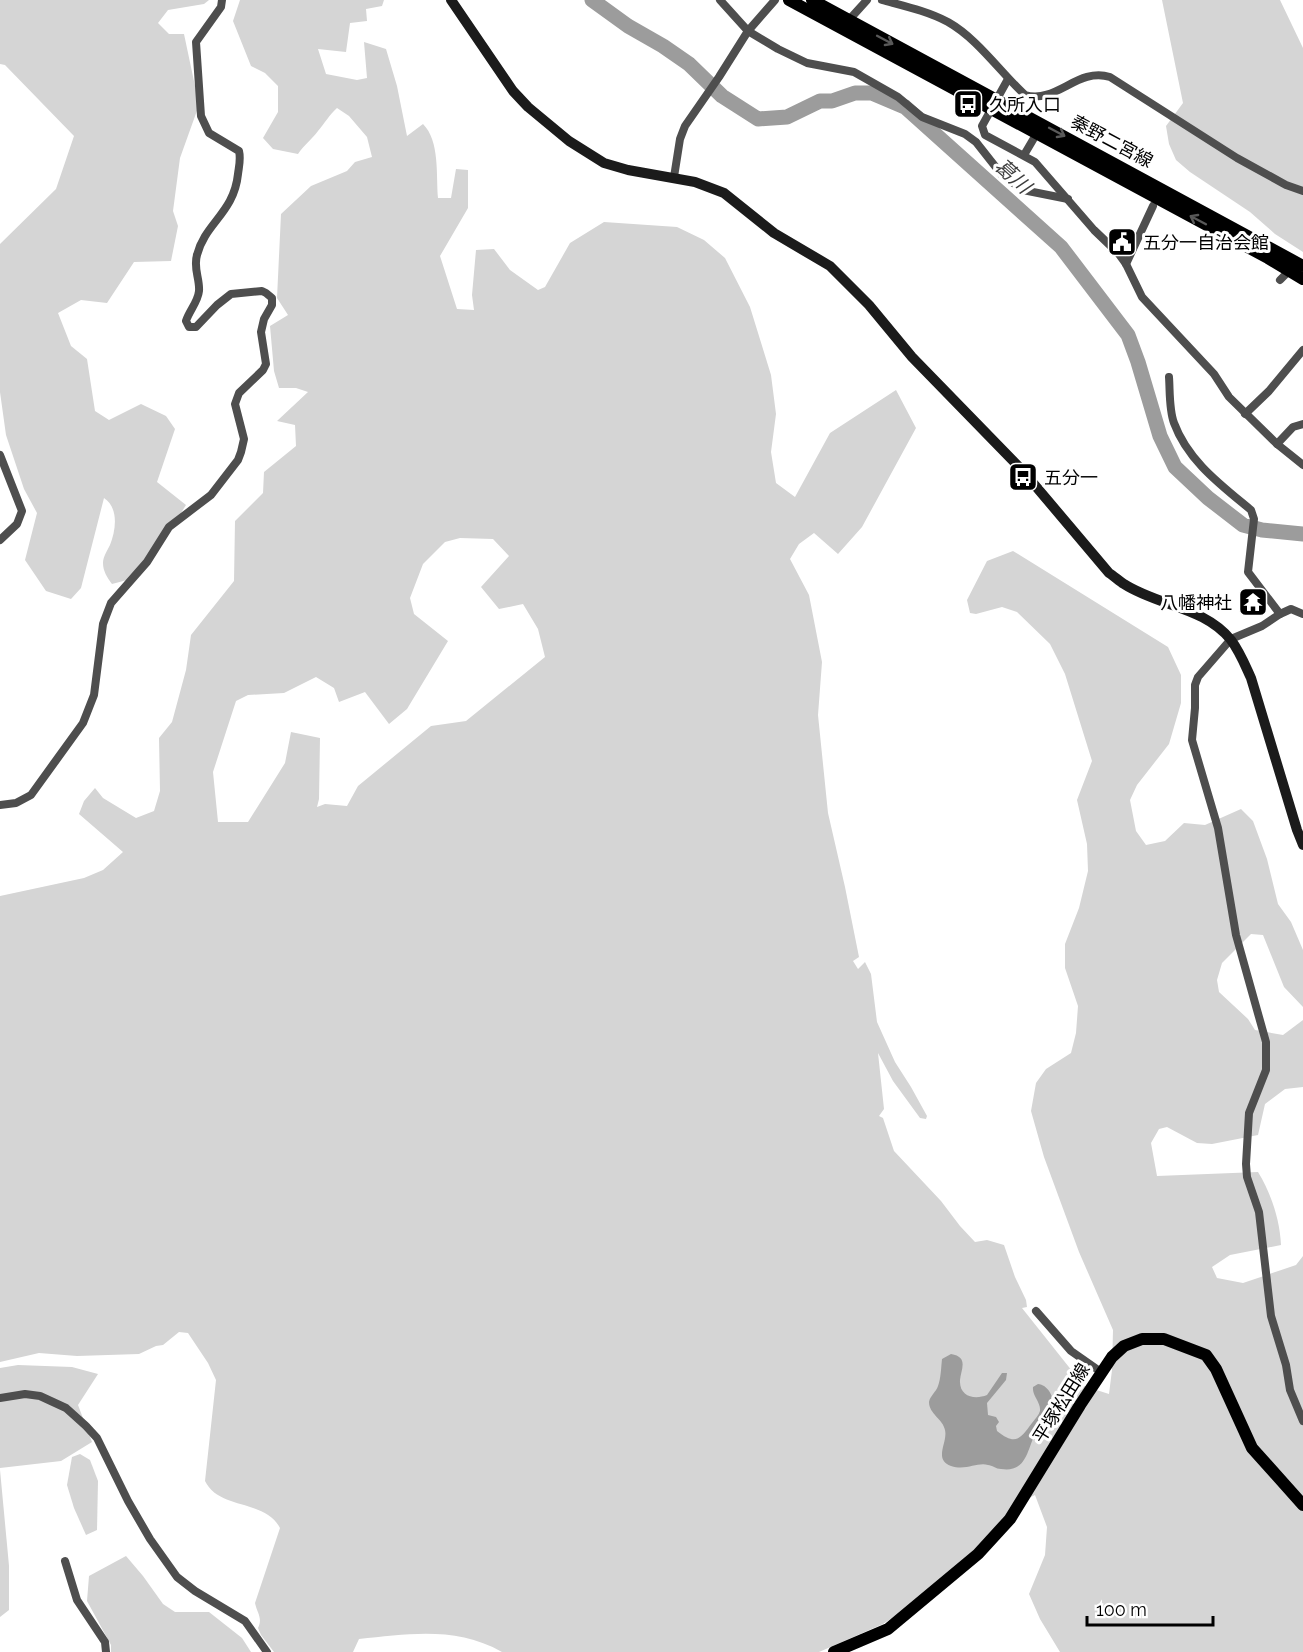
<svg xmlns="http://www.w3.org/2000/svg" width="1303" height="1652" viewBox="0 0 1303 1652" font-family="Raleway,'Noto Sans JP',sans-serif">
	<rect width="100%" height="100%" fill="#fff"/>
	<g fill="#d5d5d5" fill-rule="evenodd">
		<path d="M 0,0 L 209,0 L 204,4 L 168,10 L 158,23 L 169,34 L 184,34 L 199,105 L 180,158 L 173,211 L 178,226 L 171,261 L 134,262 L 107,303 L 81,300 L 58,313 L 71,346 L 87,359 L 95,411 L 109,420 L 141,404 L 166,416 L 175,429 L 157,482 L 186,505 L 144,571 L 127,580 L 112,584 C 107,577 103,571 103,563 C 103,557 107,551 110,545 C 116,530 119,508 104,498 L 81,588 L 71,599 L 46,591 L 25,560 L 37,513 L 24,489 L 6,435 L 0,392 L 0,244 L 56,189 L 74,136 L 5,65 L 0,64 Z"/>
		<path d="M 240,0 L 384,0 L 382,6 L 366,9 L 367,21 L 350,23 L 346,52 L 318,49 L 326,74 L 357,80 L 367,78 L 364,42 L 386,49 L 397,86 L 407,136 L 423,124 C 440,141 436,175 438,198 L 451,198 L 456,169 L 468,170 L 468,208 L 440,256 L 457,309 L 474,310 L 472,295 L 476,250 L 494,249 L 510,270 L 538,290 L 545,287 L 570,243 L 604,222 L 677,227 L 704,240 L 725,258 L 750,307 L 771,375 L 776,414 L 771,452 L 776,483 L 795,497 L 830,433 L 896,390 L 916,428 L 862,527 L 838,554 L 814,533 L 799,544 L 790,559 L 809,595 L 822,662 L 818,715 L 828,813 L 845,887 L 859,957 L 853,961 L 858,969 L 865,962 L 871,974 L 877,1022 L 895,1062 L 911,1087 L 927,1116 L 926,1119 L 920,1118 L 893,1081 L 878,1053 L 884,1109 L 879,1116 L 883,1118 L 894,1151 L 941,1201 L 960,1226 L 975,1242 L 987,1240 L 1004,1245 L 1015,1277 L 1026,1300 L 1027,1307 L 1022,1308 L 1084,1386 L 1109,1394 L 1112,1370 L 1113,1330 L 1079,1252 L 1044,1157 L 1031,1111 L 1036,1083 L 1046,1069 L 1071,1053 L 1076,1033 L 1078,1006 L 1065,968 L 1065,944 L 1079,908 L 1088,871 L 1087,844 L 1077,800 L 1092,761 L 1065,674 L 1050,644 L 1017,612 L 1002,607 L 976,614 L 970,613 L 967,600 L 987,561 L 1013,551 L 1168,647 L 1181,675 L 1181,703 L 1169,744 L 1137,785 L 1130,800 L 1136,831 L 1146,845 L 1165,841 L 1184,823 L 1205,825 L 1241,809 L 1253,821 L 1267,859 L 1278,904 L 1291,922 L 1303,950 L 1303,1007 L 1284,987 L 1263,935 L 1251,934 L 1222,963 L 1217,980 L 1219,992 L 1248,1019 L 1255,1030 L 1283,1035 L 1303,1020 L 1303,1087 L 1285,1089 L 1265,1104 L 1258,1135 L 1212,1144 L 1197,1143 L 1167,1127 L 1159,1129 L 1151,1143 L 1157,1176 L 1258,1172 C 1271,1193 1280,1220 1281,1245 L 1230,1255 L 1212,1267 L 1217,1278 L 1243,1283 L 1296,1265 L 1303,1256 L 1303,1652 L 1060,1652 L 1040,1619 L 1029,1594 L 1045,1555 L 1047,1527 L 1035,1495 L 1017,1504 L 993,1533 L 919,1600 L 883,1624 L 819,1652 L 502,1652 C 456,1626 409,1634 359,1639 L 353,1652 L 274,1652 L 261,1635 L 258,1628 C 263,1618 257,1613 255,1603 L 280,1528 C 265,1499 219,1510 205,1481 L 216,1380 L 208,1363 L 188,1333 L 179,1332 L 163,1345 L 156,1346 L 139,1354 L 77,1356 L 39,1353 L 0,1362 L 0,896 L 84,878 L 103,870 L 123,852 L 79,814 L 84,801 L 95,788 L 103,798 L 136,818 L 154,811 L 160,791 L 159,738 L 172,722 L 186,670 L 191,635 L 234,581 L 235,521 L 263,493 L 264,472 L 296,446 L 295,425 L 277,421 L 308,392 L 296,388 L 279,388 L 274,371 L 270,326 L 288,315 L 277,298 L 281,214 L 311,186 L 347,171 L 355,162 L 372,157 L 367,137 L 349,116 L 337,108 C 329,115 325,123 318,131 C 312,139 304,145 298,154 L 273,149 L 263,138 L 278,112 L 278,86 L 265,73 L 251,66 L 233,21 ZM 460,538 L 493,539 L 509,556 L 481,587 L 499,609 L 523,604 L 538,629 L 545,657 L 466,721 L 431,726 L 358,786 L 347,806 L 325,804 L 317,807 L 319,799 L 320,738 L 291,732 L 285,763 L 248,822 L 218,822 L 213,772 L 236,701 L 248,695 L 284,693 L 316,677 L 334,688 L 339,702 L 365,692 L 389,724 L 407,709 L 448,641 L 414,614 L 410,598 L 423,564 L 445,542 Z"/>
		<polygon points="1162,0 1280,0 1303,48 1303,252 1275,234 1250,212 1190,172 1176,160 1169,144 1166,126 1183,103"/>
		<polygon points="18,1365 72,1367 98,1374 78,1405 92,1442 61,1461 0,1468 0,1368"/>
		<polygon points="80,1454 90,1460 98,1481 97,1530 86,1535 74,1508 67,1485 72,1457"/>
		<polygon points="0,1470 9,1566 9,1610 0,1617"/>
		<polygon points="126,1556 143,1576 163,1604 175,1612 209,1612 242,1638 251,1652 111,1652 111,1645 87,1601 89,1576"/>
	</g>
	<path fill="#9c9c9c" d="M 951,1354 C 969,1357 961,1369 960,1380 C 959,1397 975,1400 987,1395 L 1002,1373 L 1007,1373 L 1006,1380 L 987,1403 L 988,1415 L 996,1417 L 999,1422 L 996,1426 L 997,1431 C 1016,1446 1020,1439 1032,1423 C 1035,1419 1039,1415 1040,1411 C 1041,1402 1032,1396 1033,1387 L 1038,1384 C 1051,1385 1058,1406 1051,1417 C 1047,1424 1039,1427 1035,1434 C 1027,1451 1026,1473 1001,1469 C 996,1469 992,1465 988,1465 C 977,1462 966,1471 951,1466 C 933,1459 948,1443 945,1430 C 943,1419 929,1414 929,1402 C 930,1396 936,1392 938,1386 C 941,1378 941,1368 942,1359 Z"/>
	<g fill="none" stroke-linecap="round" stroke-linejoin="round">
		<polyline stroke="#9c9c9c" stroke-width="15" points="592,0 628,26 663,46 689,64 722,96 758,119 787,117 820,101 832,101 855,93 872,93 905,107 1061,247 1128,335 1138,362 1160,436 1175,467 1208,498 1243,525 1262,530 1303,534"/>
		<g stroke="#4e4e4e" stroke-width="8">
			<polyline points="720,0 748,31 778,49 807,63 854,72 898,97 922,117 965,134 976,142 1002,175 1023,190 1068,199"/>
			<path d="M 882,0 C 904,6 927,11 948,22 C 978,39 1000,72 1025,95 C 1057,104 1077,67 1110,77 L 1237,158 L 1286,185 L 1303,191"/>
			<polyline points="848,21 867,0"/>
			<polyline points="1008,79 982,126 985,135 1035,162 1094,230 1118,253 1126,264 1142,297 1214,374 1229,397 1277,444 1303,465"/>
			<polyline points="1024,155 1037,133"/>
			<polyline points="674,177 680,139 685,126 719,77 748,31 775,0"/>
			<polyline points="1126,264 1153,206"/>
			<polyline points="1280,280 1292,268"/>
			<path d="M 1169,377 C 1170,391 1169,410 1174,423 C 1188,461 1221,485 1251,510 L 1254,519 L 1248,572 L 1280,614"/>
			<polyline points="1245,414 1269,391 1303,350"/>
			<polyline points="1277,444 1293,427 1303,424"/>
			<polyline points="0,455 22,511 17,524 0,540"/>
			<polyline points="1303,614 1291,609 1280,614 1262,626 1231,639 1198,677 1195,685 1195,708 1192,740 1218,828 1236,935 1266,1042 1266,1070 1249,1113 1246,1164 1247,1177 1259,1212 1271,1316 1286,1365 1290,1390 1303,1421"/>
			<path d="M 0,805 L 16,803 L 31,795 L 83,723 L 94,695 L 103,624 L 111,603 L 147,562 L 169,527 L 211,495 L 238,460 L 241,452 L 244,439 L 235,404 L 239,393 L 263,370 L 266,364 L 261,332 L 264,319 L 272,305 L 272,298 L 266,293 L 262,291 L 231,294 L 217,305 L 196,327 L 189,327 L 186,321 C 189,311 198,302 199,291 C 200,279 193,268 197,255 C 205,223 234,213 238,174 C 239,166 241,159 239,151 L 209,133 L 201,116 L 196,42 L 221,7 L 222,0"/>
			<polyline points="1036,1311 1071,1351 1101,1372"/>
			<polyline points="0,1398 25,1394 40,1396 66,1408 86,1426 97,1438 128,1501 150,1539 177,1577 195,1591 245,1621 267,1652"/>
			<polyline points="65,1561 77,1600 105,1642 106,1652"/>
		</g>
		<path stroke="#1b1b1b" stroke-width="10" d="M 451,0 L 513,91 L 528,107 L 569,141 L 604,163 L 628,170 L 695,182 L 724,193 L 774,233 L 830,266 L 869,305 L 912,357 L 1022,470 L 1109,573 C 1114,576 1119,581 1124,584 C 1158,606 1205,607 1231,640 C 1240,652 1245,665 1251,678 L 1297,830 L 1303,845"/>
		<g stroke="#000" stroke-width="12">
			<polyline points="789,0 1268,258 1303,279"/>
			<polyline points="812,0 1303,266"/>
			<polyline points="834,1652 888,1629 978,1554 1010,1519 1080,1405 1112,1357 1124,1346 1142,1339 1164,1339 1206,1355 1216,1369 1252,1448 1303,1505"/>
		</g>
	</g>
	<defs><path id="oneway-shaft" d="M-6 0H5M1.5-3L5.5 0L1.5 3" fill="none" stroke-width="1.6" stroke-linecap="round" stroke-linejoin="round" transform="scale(1.5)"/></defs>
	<g stroke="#595959">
		<use href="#oneway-shaft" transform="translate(885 40) rotate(28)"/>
		<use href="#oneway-shaft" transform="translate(1057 132) rotate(28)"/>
		<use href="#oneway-shaft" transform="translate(1198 220) rotate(-152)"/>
	</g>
	<defs>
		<g id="bus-square" transform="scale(1.5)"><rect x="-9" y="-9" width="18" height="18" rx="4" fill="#000" stroke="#fff"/><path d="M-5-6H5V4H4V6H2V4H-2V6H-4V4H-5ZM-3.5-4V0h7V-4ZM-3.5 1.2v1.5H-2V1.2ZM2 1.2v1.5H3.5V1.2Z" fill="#fff"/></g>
		<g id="civic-square" transform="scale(1.5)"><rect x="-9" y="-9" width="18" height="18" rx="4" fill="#000" stroke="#fff"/><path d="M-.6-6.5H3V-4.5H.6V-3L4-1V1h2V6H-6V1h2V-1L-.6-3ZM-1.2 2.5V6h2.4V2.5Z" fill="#fff"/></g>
		<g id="temple-square" transform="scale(1.5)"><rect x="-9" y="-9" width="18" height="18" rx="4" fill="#000" stroke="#fff"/><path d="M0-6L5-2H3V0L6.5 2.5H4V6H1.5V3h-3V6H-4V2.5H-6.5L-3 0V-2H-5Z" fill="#fff"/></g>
	</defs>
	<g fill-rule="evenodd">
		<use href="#bus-square" x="968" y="104"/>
		<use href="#civic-square" x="1122" y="242"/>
		<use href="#bus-square" x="1023" y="477"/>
		<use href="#temple-square" x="1253" y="602"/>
	</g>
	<g text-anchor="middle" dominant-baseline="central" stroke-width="6" stroke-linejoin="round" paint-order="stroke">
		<g font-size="18" fill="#000" stroke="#fff" text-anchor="start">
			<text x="989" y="104">久所入口</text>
			<text x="1143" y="242">五分一自治会館</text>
			<text x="1044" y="477">五分一</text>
			<text x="1232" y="602" text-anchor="end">八幡神社</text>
		</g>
		<g font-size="18" fill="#000" stroke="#fff">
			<text transform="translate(1112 141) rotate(28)">秦野二宮線</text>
			<text transform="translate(1061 1403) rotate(-58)">平塚松田線</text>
		</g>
		<g font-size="20" font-style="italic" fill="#3d3d3d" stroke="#fff">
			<text transform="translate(1013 176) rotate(42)">葛川</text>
		</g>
	</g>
	<path d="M1087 1616v9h126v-9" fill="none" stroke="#000000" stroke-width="3"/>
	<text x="1096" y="1616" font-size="18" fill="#000000" stroke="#ffffff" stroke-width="4.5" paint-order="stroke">100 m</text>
</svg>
